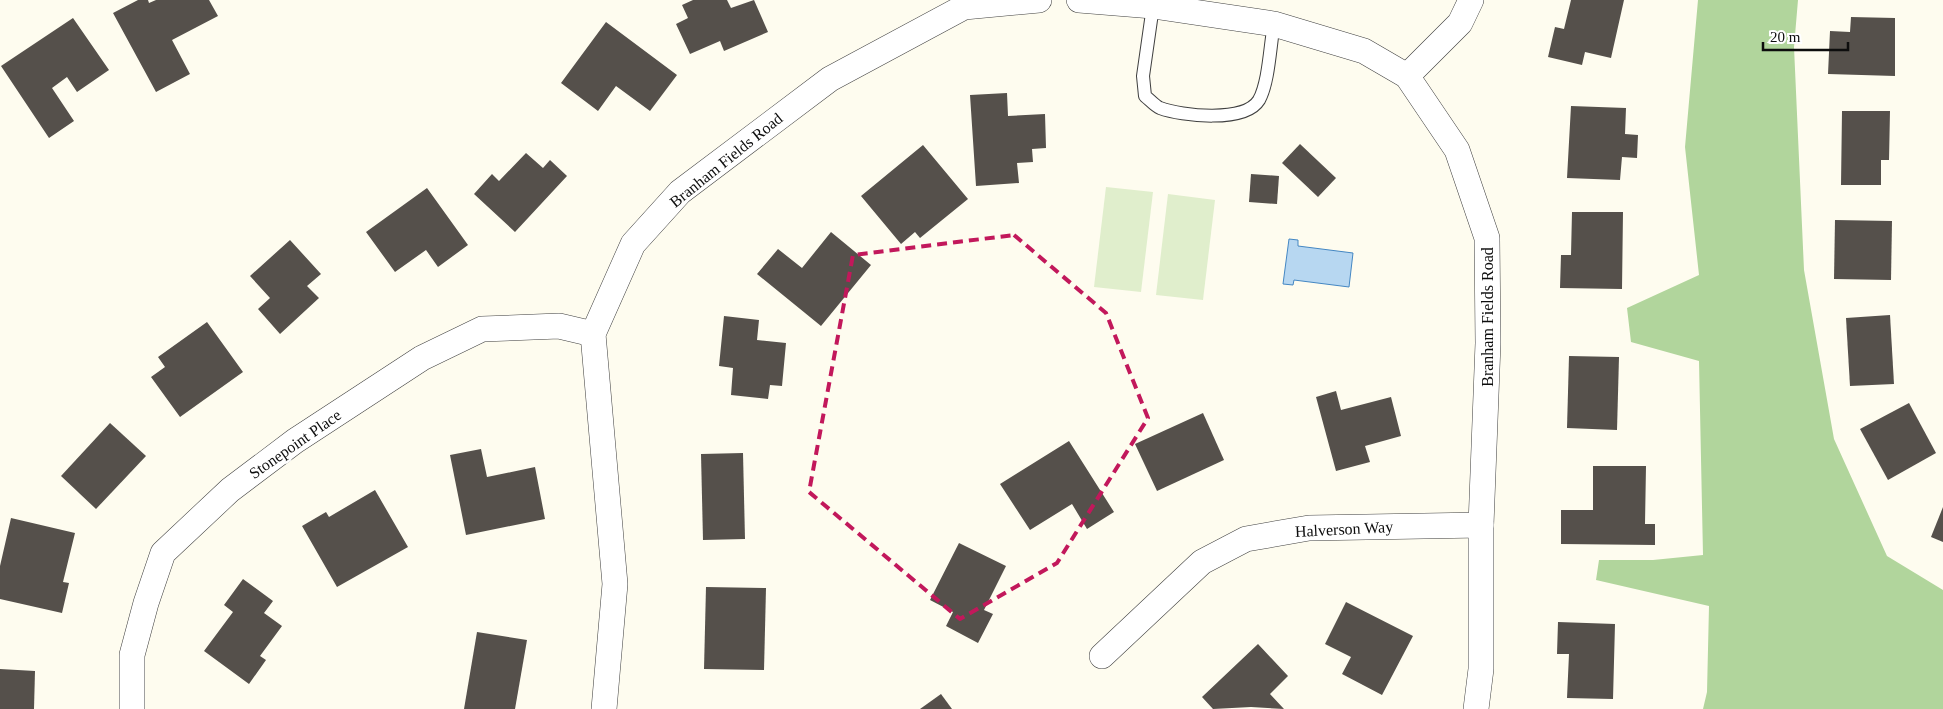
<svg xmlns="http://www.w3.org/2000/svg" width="1943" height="709" viewBox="0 0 1943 709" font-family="'Times New Roman',serif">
	<rect width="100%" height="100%" fill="#fefcef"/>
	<polygon fill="#b1d59c" points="1698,0 1798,0 1794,47 1804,270 1834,439 1887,556 1943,590 1943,709 1703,709 1707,692 1709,606 1596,580 1599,560 1653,560 1703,555 1699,361 1631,342 1627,308 1699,275 1685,147"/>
	<g fill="#e0eecc">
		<polygon points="1106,187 1153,192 1141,292 1094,287"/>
		<polygon points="1168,194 1215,200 1203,300 1156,295"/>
	</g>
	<polygon fill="#b7d7f1" stroke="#4487c3" points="1289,239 1298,240 1298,246 1353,253 1349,287 1294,280 1293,285 1283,284"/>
	<g fill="#55504b">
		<polygon points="138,0 148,0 149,3 156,0 209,0 218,16 172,40 190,74 156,92 113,13"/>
		<polygon points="693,0 727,0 731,8 754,0 768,32 724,51 720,41 690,54 676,24 688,18 682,5"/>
		<polygon points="1571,0 1624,0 1611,58 1585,52 1582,65 1548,57 1555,27 1564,29"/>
		<polygon points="1851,17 1895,18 1895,76 1828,74 1830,31 1850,32"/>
		<polygon points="73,18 109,70 77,92 67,77 52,88 74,121 49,138 1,66"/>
		<polygon points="606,22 677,75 650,111 616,86 598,111 561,83"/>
		<polygon points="1007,93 1008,116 1045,114 1046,148 1032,149 1033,162 1017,163 1019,183 976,186 970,95"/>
		<polygon points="1571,106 1626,108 1625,134 1638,135 1637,158 1622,157 1620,180 1567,178"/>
		<polygon points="1842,111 1890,111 1889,160 1881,160 1881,185 1841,185"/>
		<polygon points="1300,144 1336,178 1318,197 1282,163"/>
		<polygon points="923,145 968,199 920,238 915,232 901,244 861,196"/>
		<polygon points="526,153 543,168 550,160 567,176 515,232 474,194 492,174 499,181"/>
		<polygon points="1251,174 1279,176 1277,204 1249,202"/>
		<polygon points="427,188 468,245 438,267 426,250 395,272 366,232"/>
		<polygon points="1572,212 1623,212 1622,289 1560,288 1561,255 1571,255"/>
		<polygon points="1835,220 1892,221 1891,280 1834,279"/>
		<polygon points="831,232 871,265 821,326 757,274 778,249 802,268"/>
		<polygon points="290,240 321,274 307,286 319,298 280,334 258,309 270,298 250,276"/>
		<polygon points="1890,315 1894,384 1850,386 1846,318"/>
		<polygon points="724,316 759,320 757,340 786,343 782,386 770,385 768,399 731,395 733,368 719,366"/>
		<polygon points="207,322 243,372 180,417 151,377 165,367 158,357"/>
		<polygon points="1569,356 1619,357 1617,430 1567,428"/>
		<polygon points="1336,391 1341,410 1391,397 1401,436 1365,446 1370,462 1336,471 1316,397"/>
		<polygon points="1909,403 1936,453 1888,480 1860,429"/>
		<polygon points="1203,413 1224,460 1157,491 1135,444"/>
		<polygon points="110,423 146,456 96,509 61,476"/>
		<polygon points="1069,441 1114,512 1087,529 1072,504 1030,530 1000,484"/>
		<polygon points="481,449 487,477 535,467 545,519 466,535 450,455"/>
		<polygon points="743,453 745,539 703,540 701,454"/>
		<polygon points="1593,466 1646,466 1645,524 1655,524 1655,545 1561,544 1561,510 1593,510"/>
		<polygon points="375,490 408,547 337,587 302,526 326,512 329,517"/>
		<polygon points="1943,507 1943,542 1931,537"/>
		<polygon points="11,518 75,533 63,582 69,583 62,613 0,599 0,566"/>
		<polygon points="959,543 1006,566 984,610 993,614 978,643 946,626 953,612 930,600"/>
		<polygon points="243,579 273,601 264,613 282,626 260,656 266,660 249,684 204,651 233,612 224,605"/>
		<polygon points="706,587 766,588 764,670 704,669"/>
		<polygon points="1346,602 1413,636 1382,695 1342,674 1351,657 1325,644"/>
		<polygon points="1558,622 1615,624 1613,699 1567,698 1569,654 1557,654"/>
		<polygon points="477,632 527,640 515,709 464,709"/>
		<polygon points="1258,644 1288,676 1270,694 1284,709 1251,707 1213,709 1202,697"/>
		<polygon points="0,669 35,671 34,709 0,709"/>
		<polygon points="941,694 952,709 920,709"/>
	</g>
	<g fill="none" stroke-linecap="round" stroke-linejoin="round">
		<g stroke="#404040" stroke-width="14">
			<path id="service" d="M 1153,6 L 1143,76 L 1145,96 C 1150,100 1155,106 1160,108 C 1182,116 1245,123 1259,100 C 1269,82 1270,45 1274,24"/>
		</g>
		<g stroke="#404040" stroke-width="26">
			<g id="minor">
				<polyline points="1079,0 1153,6 1274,24 1364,51 1407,76 1457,150 1487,238 1488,343 1481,525 1481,669 1476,709"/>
				<polyline points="1407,76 1460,23 1471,0"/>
				<polyline points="1102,656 1202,562 1246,539 1309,528 1481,525"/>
				<polyline points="132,709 132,655 146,603 163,553 230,490 295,441 422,358 482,329 559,326 593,334"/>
				<polyline points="604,709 615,584 593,334 633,244 680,192 830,79 964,7 1039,0"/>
			</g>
		</g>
		<use href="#service" stroke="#fff" stroke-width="12"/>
		<use href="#minor" stroke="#fff" stroke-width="25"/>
	</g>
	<path fill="none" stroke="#c2185b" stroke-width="4" stroke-dasharray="10 6" stroke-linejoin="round" d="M 1014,235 L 1106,313 L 1148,418 L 1057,563 L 960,619 L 809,492 L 853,255 Z"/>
	<g text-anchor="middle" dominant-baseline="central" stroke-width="5" stroke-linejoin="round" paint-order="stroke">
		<g font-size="16" fill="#0d0d0d" stroke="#fff">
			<text transform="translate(726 160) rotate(-39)">Branham Fields Road</text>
			<text transform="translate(1487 317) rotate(-90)">Branham Fields Road</text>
			<text transform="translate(295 444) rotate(-35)">Stonepoint Place</text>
			<text transform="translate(1344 529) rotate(-3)">Halverson Way</text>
		</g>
	</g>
	<path d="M1763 42v8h85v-8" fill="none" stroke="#0d0d0d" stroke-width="2.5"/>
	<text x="1770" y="42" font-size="15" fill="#0d0d0d" stroke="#ffffff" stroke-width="4" paint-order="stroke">20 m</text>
</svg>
